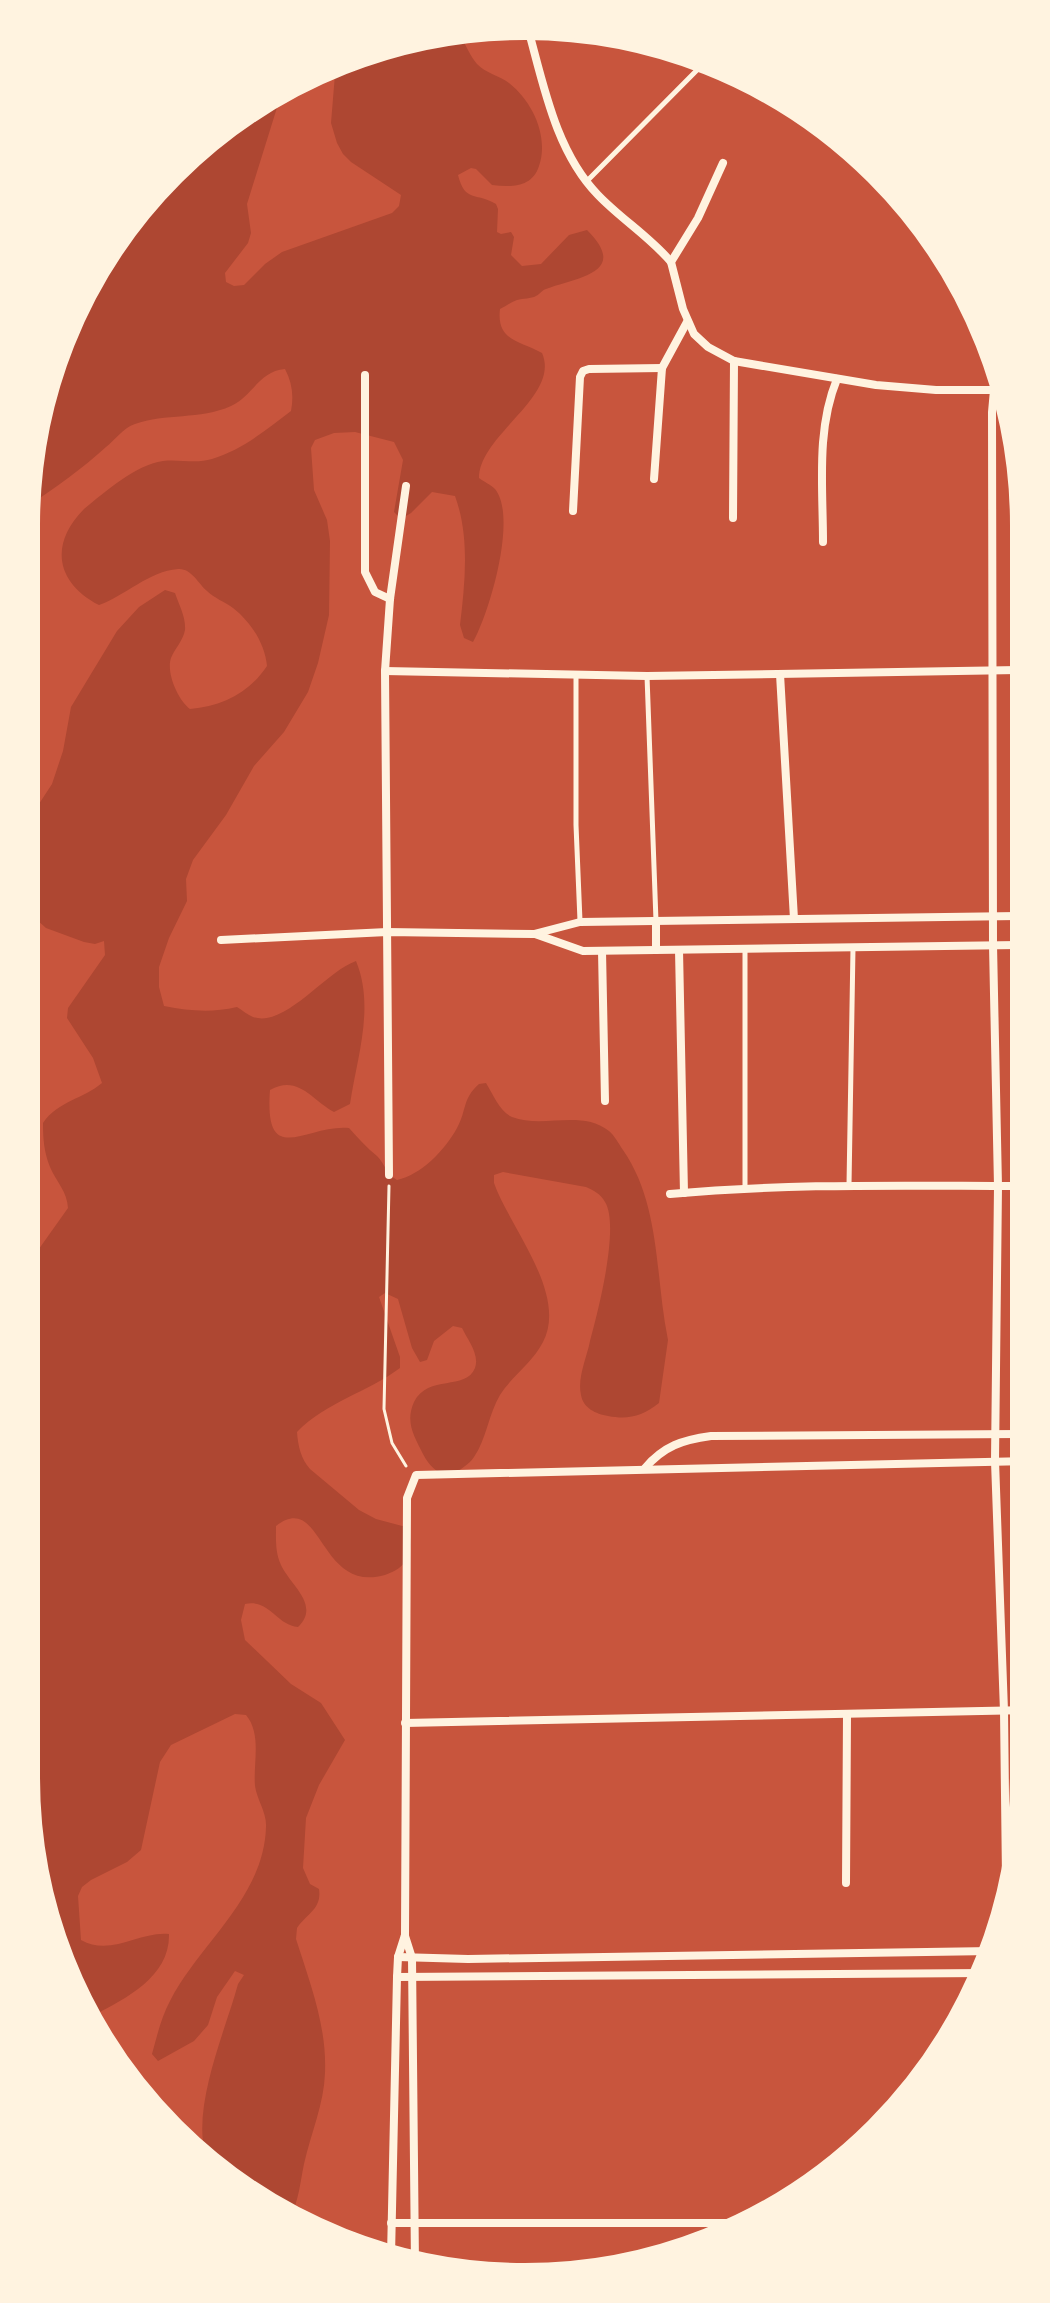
<svg xmlns="http://www.w3.org/2000/svg" width="1050" height="2303" viewBox="0 0 1050 2303" font-family="'Titillium Web',sans-serif">
	<rect width="100%" height="100%" fill="#c8553d"/>
	<path fill="#ae4732" d="M 461,37 C 466,45 470,56 477,64 C 485,73 500,76 509,83 C 533,102 549,137 539,166 C 532,188 511,187 492,185 L 476,169 L 471,168 L 458,175 C 465,203 476,192 496,204 L 498,209 L 497,232 L 501,234 L 511,232 L 514,237 L 511,255 L 522,266 L 541,264 L 569,235 L 587,230 C 630,273 578,277 546,289 C 542,290 540,294 536,296 C 531,299 523,298 517,300 C 511,302 506,306 500,309 C 496,342 522,341 542,353 C 561,396 479,435 479,478 C 483,481 491,485 495,489 C 518,517 489,614 473,642 L 464,638 L 460,625 C 465,583 470,537 455,496 L 432,492 L 411,513 L 401,519 L 394,512 L 403,460 L 394,442 L 355,432 L 334,433 L 315,440 L 311,448 L 314,490 L 327,520 L 330,541 L 329,615 L 318,663 L 308,692 L 284,732 L 254,766 L 226,815 L 193,860 L 186,879 L 187,901 L 169,938 L 159,967 L 159,987 L 164,1006 C 190,1011 211,1013 237,1007 C 242,1010 248,1015 253,1017 C 285,1028 325,972 356,961 C 375,1007 357,1057 350,1104 L 334,1112 C 312,1100 298,1074 270,1090 C 264,1170 306,1124 349,1128 C 358,1138 367,1148 377,1156 C 385,1164 386,1174 397,1180 C 421,1175 445,1150 457,1128 C 467,1110 462,1099 479,1084 L 486,1083 C 493,1094 500,1112 512,1117 C 543,1129 581,1109 609,1131 C 614,1135 619,1144 623,1150 C 661,1205 655,1277 668,1340 L 659,1403 C 642,1416 629,1420 608,1416 C 596,1414 583,1408 581,1395 C 577,1378 587,1357 590,1341 C 598,1312 620,1226 605,1202 C 601,1194 593,1190 586,1187 L 503,1172 L 494,1175 L 494,1183 C 510,1228 568,1294 543,1342 C 533,1362 512,1376 500,1395 C 489,1413 486,1440 474,1457 C 469,1465 457,1471 450,1477 C 437,1473 429,1466 423,1454 C 414,1436 405,1422 414,1402 C 428,1374 466,1391 475,1368 C 480,1354 467,1339 462,1328 L 453,1326 L 434,1341 L 427,1360 L 420,1362 L 412,1348 L 398,1299 L 385,1293 L 379,1297 L 400,1357 L 400,1368 C 368,1392 326,1402 297,1432 C 298,1446 301,1459 310,1469 L 359,1510 L 376,1519 L 406,1527 C 411,1537 413,1545 408,1556 C 404,1567 395,1571 385,1575 C 318,1594 323,1490 276,1526 C 276,1539 275,1552 281,1565 C 290,1585 321,1605 298,1627 C 276,1625 270,1599 245,1604 L 241,1620 L 245,1640 L 291,1684 L 321,1703 L 345,1740 L 319,1785 L 306,1818 L 303,1868 L 310,1884 L 319,1889 C 322,1909 307,1913 297,1928 L 296,1939 C 310,1983 327,2026 325,2073 C 324,2104 311,2133 304,2164 C 300,2183 299,2200 290,2218 L 275,2212 L 206,2156 C 191,2108 225,2032 238,1984 L 244,1975 L 235,1971 L 217,1997 L 208,2025 L 194,2041 L 158,2061 L 152,2054 C 157,2036 161,2018 170,2001 C 199,1944 264,1898 266,1827 C 267,1813 257,1800 255,1786 C 253,1763 262,1734 246,1715 L 235,1714 L 171,1745 L 160,1762 L 141,1850 L 127,1862 L 91,1880 L 82,1887 L 78,1896 L 81,1940 C 111,1957 139,1931 169,1934 C 170,1976 127,1998 94,2015 L 51,1939 L 24,1778 L 24,1270 L 68,1208 C 67,1191 57,1183 50,1167 C 44,1152 43,1139 43,1123 C 58,1101 83,1099 102,1083 L 93,1058 L 67,1018 L 68,1008 L 105,955 L 104,941 L 95,944 L 84,942 L 46,928 L 37,920 L 24,885 L 24,848 L 35,810 L 52,784 L 63,751 L 71,707 L 117,631 L 139,607 L 165,590 L 175,593 C 179,605 186,617 185,630 C 183,641 175,648 171,658 C 166,673 178,700 190,709 C 222,706 249,693 267,666 C 265,644 251,622 233,608 C 225,602 214,598 207,591 C 198,583 191,568 178,569 C 149,571 125,596 99,605 C 56,583 49,544 84,509 C 105,492 135,465 163,461 C 179,459 196,464 212,459 C 242,450 266,430 291,411 C 294,396 292,382 285,369 C 259,371 253,396 231,406 C 200,420 165,413 135,424 C 123,428 115,440 106,447 C 82,469 55,488 28,506 L 62,334 L 170,171 L 280,98 L 247,204 L 251,233 L 248,243 L 225,273 L 226,282 L 234,286 L 244,285 L 265,264 L 282,252 L 392,213 L 399,206 L 401,195 L 351,162 L 343,154 L 337,143 L 331,123 L 336,62 Z"/>
	<g fill="none" stroke-linecap="round" stroke-linejoin="round">
		<polyline stroke="#fff3e0" stroke-width="3" points="389,1186 384,1409 392,1443 406,1466"/>
		<g stroke="#fff3e0" stroke-width="5">
			<polyline points="587,181 707,60"/>
			<polyline points="953,273 955,291"/>
			<polyline points="576,675 576,825 580,921"/>
			<polyline points="647,676 656,921"/>
			<polyline points="849,1185 853,948"/>
			<polyline points="745,1188 745,950"/>
		</g>
		<g stroke="#fff3e0" stroke-width="8">
			<path d="M 527,25 C 543,82 555,151 598,195 C 621,219 650,237 671,262"/>
			<polyline points="723,163 698,218 671,262 683,309 694,334 708,347 734,361 876,385 936,390 994,390 1004,392"/>
			<polyline points="365,375 365,572 375,592 390,599"/>
			<polyline points="1000,377 994,390 992,412 993,945 998,1186 995,1461 1004,1711 1006,1879"/>
			<polyline points="654,479 662,368 687,322"/>
			<polyline points="573,511 580,377 583,371 589,369 662,368"/>
			<polyline points="733,518 734,361"/>
			<path d="M 823,542 C 823,487 816,430 837,379"/>
			<polyline points="385,671 647,676 1022,670"/>
			<polyline points="780,674 794,919"/>
			<polyline points="535,934 583,951 1022,945"/>
			<polyline points="221,940 387,932 534,934 580,922 1023,916"/>
			<polyline points="656,950 656,921"/>
			<polyline points="679,950 684,1193"/>
			<polyline points="602,951 605,1101"/>
			<polyline points="389,1175 385,671 390,599 406,486"/>
			<polyline points="1024,1186 1019,1434 1026,1675"/>
			<path d="M 670,1194 C 788,1183 906,1186 1024,1186 L 1017,916 L 1018,670 L 1012,423"/>
			<path d="M 645,1468 C 664,1446 682,1440 711,1436 L 1025,1434"/>
			<polyline points="405,1723 1026,1710"/>
			<polyline points="846,1883 847,1716"/>
			<polyline points="405,1936 412,1958 415,2265"/>
			<polyline points="398,1957 468,1959 992,1951"/>
			<polyline points="397,1977 986,1973"/>
			<polyline points="391,2223 743,2223"/>
			<polyline points="391,2256 397,1977 398,1957 405,1935 407,1498 416,1475 1025,1461"/>
		</g>
	</g>
	<path d="M0 0H1050V2303H0ZM525 38H525A487 487 0 0 1 1012 525V1778A487 487 0 0 1 525 2265H525A487 487 0 0 1 38 1778V525A487 487 0 0 1 525 38Z" fill="#fff3e0" fill-rule="evenodd"/>
	<path fill="none" stroke="#fff3e0" stroke-width="4" d="M525 38H525A487 487 0 0 1 1012 525V1778A487 487 0 0 1 525 2265H525A487 487 0 0 1 38 1778V525A487 487 0 0 1 525 38Z"/>
</svg>
